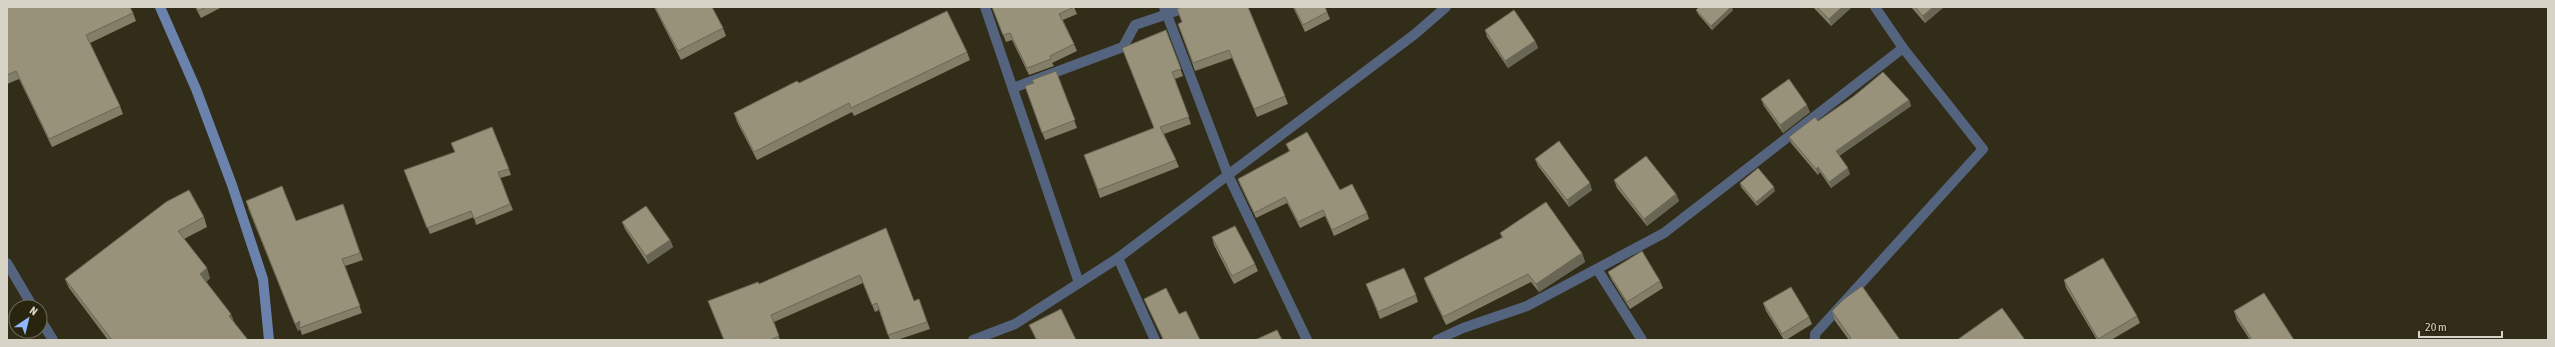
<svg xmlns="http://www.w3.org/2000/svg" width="2555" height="347" viewBox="0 0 2555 347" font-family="'Asap Condensed',sans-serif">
	<rect width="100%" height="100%" fill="#322d18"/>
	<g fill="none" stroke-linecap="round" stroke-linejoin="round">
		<g stroke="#55647e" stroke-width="10">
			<polyline points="985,7 1079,283"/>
			<polyline points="1164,7 1228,175 1307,340"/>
			<polyline points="1013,88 1123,47 1135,25 1188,7"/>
			<polyline points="1118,258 1155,340"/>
			<polyline points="7,263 33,307"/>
			<polyline points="1597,269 1642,340"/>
			<polyline points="40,319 53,340"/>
			<polyline points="973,340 1015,324 1118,258 1415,34 1446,7"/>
			<polyline points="1437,340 1463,328 1527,306 1664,233 1903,48"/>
			<polyline points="1815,340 1815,334 1983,149 1903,48 1875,7"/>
		</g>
		<polyline stroke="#6a82ac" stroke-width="10" points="160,7 196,89 232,185 263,279 269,340"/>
	</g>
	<g fill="#827e68">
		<polygon points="7,7 133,13 136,21 90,43 120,106 123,114 52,147 19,79 7,84"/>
		<polygon points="195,7 222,7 201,18"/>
		<polygon points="654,7 712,7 723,28 726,36 681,60"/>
		<polygon points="992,7 1074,7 1077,14 1063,20 1074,44 1077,51 1052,63 1054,66 1029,75 1012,40 1006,42"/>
		<polygon points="1181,7 1285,96 1288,104 1257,117 1232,58 1195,71 1178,24 1182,22"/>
		<polygon points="1293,7 1325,7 1330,19 1305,32"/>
		<polygon points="1813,7 1852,7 1831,26"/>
		<polygon points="1911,7 1944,7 1925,23"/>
		<polygon points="1696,10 1733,10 1712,30 1698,14"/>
		<polygon points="1166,30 1183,76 1175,79 1191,124 1164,134 1176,160 1179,167 1100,198 1084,155 1153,128"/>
		<polygon points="1485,30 1535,41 1538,48 1508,68 1487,37"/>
		<polygon points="967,52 970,60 854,116 852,112 757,160 737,122 734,113 799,83"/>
		<polygon points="1056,71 1077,128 1045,140 1025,86 1033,83 1032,80"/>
		<polygon points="1761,99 1810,112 1783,133 1764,106"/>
		<polygon points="1909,100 1911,106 1839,156 1850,174 1831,188 1820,172 1818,175 1791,143 1789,137 1818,121"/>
		<polygon points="1286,144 1367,213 1369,219 1334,236 1325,216 1300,228 1287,203 1256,218 1240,185 1238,179 1289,151"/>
		<polygon points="1535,159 1592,190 1569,207 1538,166"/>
		<polygon points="509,169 511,175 500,178 513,210 476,225 474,217 430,234 404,170"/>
		<polygon points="1614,180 1676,194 1679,201 1647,226 1617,188"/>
		<polygon points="1740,183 1775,191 1757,206 1741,187"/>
		<polygon points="343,204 363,260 345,266 362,313 302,335 300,329 298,331 248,208 296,221"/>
		<polygon points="204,217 207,227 184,239 210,278 206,282 235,324 248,340 108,340 69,288 65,279"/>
		<polygon points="622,222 670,240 673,247 648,264 625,229"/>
		<polygon points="886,228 914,301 919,299 930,329 897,340 890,340 879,310 875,312 863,283 774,322 780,340 723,340 759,284"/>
		<polygon points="1500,233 1582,253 1585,262 1539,292 1531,282 1446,325 1427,286 1424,278 1502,238"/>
		<polygon points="1212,237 1255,264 1258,271 1234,284 1214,245"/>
		<polygon points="1608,272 1660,281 1663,288 1630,309 1611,279"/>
		<polygon points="2064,280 2137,316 2140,323 2111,340 2097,340 2066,288"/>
		<polygon points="1366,284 1416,295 1418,302 1380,319"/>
		<polygon points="1763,303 1809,317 1812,324 1786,340 1784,340 1766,311"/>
		<polygon points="1832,311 1900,340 1849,340 1835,321"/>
		<polygon points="2234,311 2294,340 2250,340 2237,320"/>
		<polygon points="1029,325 1076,340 1036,340"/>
	</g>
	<g fill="#6a6655">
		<polygon points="1731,7 1732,7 1733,10 1712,30 1711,26"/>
		<polygon points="1842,7 1852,7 1831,26 1829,19"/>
		<polygon points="1933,7 1944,7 1925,23 1923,16"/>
		<polygon points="1535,41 1538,48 1508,68 1505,61"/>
		<polygon points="1909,100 1911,106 1838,156 1836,151"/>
		<polygon points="1807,105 1810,112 1783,133 1780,125"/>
		<polygon points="1818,167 1820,172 1818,175 1816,169"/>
		<polygon points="1848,168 1850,174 1831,188 1829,182"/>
		<polygon points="1590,183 1592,190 1569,207 1567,200"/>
		<polygon points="1774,187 1775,191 1757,206 1756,202"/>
		<polygon points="1676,194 1679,201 1647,226 1644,219"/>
		<polygon points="670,240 673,247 648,264 646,256"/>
		<polygon points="1582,253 1585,262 1539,292 1536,284"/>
		<polygon points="207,268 210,278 204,284 200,274"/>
		<polygon points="231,314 235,324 229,316"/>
		<polygon points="300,321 299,328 300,329 298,331 295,324"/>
	</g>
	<g fill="#979279" stroke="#6a6655">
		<polygon points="7,7 130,7 133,13 86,35 120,106 49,139 16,71 7,75"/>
		<polygon points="196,7 206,7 198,11"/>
		<polygon points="655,7 712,7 723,28 678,51"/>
		<polygon points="992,7 1074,7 1059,14 1074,44 1050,56 1051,59 1027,68 1010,33 1003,35"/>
		<polygon points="1181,7 1248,7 1285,96 1254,109 1229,50 1193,63 1178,24 1182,22 1177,9"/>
		<polygon points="1294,7 1325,7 1327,12 1303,25"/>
		<polygon points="1699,7 1731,7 1711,26 1696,10"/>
		<polygon points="1817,7 1842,7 1829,19"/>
		<polygon points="1915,7 1933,7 1923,16"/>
		<polygon points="1514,10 1535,41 1505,61 1485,30"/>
		<polygon points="947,11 967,52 851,108 849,103 754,152 734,113 797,81 799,83"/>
		<polygon points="1166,30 1181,69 1172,72 1189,117 1160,127 1176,160 1098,190 1084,155 1154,128 1122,48"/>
		<polygon points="1056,71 1075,120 1042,133 1025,86 1034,83 1032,80"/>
		<polygon points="1883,72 1909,100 1836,151 1848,168 1829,182 1818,167 1816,169 1789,137 1815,117 1818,121 1854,96"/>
		<polygon points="1789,79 1807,105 1780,125 1761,99"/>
		<polygon points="492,127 509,169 498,172 510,204 474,219 471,211 427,228 404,170 455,152 451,143"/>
		<polygon points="1307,132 1340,190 1352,184 1367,213 1332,230 1323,210 1298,222 1285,197 1254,213 1238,179 1290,151 1286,144"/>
		<polygon points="1559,141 1590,183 1567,200 1535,159"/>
		<polygon points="1646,156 1676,194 1644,219 1614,180"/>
		<polygon points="1758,168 1774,187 1756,202 1740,183"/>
		<polygon points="282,186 296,221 343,204 360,253 342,259 360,306 299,328 300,321 295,324 246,201"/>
		<polygon points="189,190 204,217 178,231 207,268 200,274 231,314 229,316 248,340 112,340 65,279 166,202"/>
		<polygon points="1546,202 1582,253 1536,284 1528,274 1443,317 1424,278 1503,237 1500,233"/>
		<polygon points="646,206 670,240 646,256 622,222"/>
		<polygon points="1235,226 1255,264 1232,276 1212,237"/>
		<polygon points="886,228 914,301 919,299 927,322 888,335 877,303 872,305 860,275 771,315 779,336 770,340 724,340 708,301 758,282 759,284"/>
		<polygon points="1642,251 1660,281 1627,302 1608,272"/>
		<polygon points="2103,258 2137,316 2098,339 2064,280"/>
		<polygon points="1404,268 1416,295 1378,312 1366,284"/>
		<polygon points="1862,286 1900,340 1852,340 1832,311 1844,299"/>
		<polygon points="1791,287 1809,317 1782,334 1763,303"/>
		<polygon points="1166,288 1179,314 1186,311 1200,340 1160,340 1163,339 1144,299"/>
		<polygon points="2264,293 2294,340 2252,340 2234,311"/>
		<polygon points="2002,308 2025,340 1957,340"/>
		<polygon points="1061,309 1076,340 1037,340 1029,325"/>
		<polygon points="1277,330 1282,340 1255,340"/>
	</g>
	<rect width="2555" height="347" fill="none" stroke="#d7d4c7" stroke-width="16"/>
	<g transform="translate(28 319) rotate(35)"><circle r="19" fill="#28240e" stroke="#6e6a58"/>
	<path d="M0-3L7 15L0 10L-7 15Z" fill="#91b8fd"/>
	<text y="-6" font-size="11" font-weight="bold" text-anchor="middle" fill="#d7d4c7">N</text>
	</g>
	<path d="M2419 331v6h83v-6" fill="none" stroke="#d7d4c7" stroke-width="2"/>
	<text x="2425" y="331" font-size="12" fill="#d7d4c7" stroke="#28240e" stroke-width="3" paint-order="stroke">20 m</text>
</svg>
